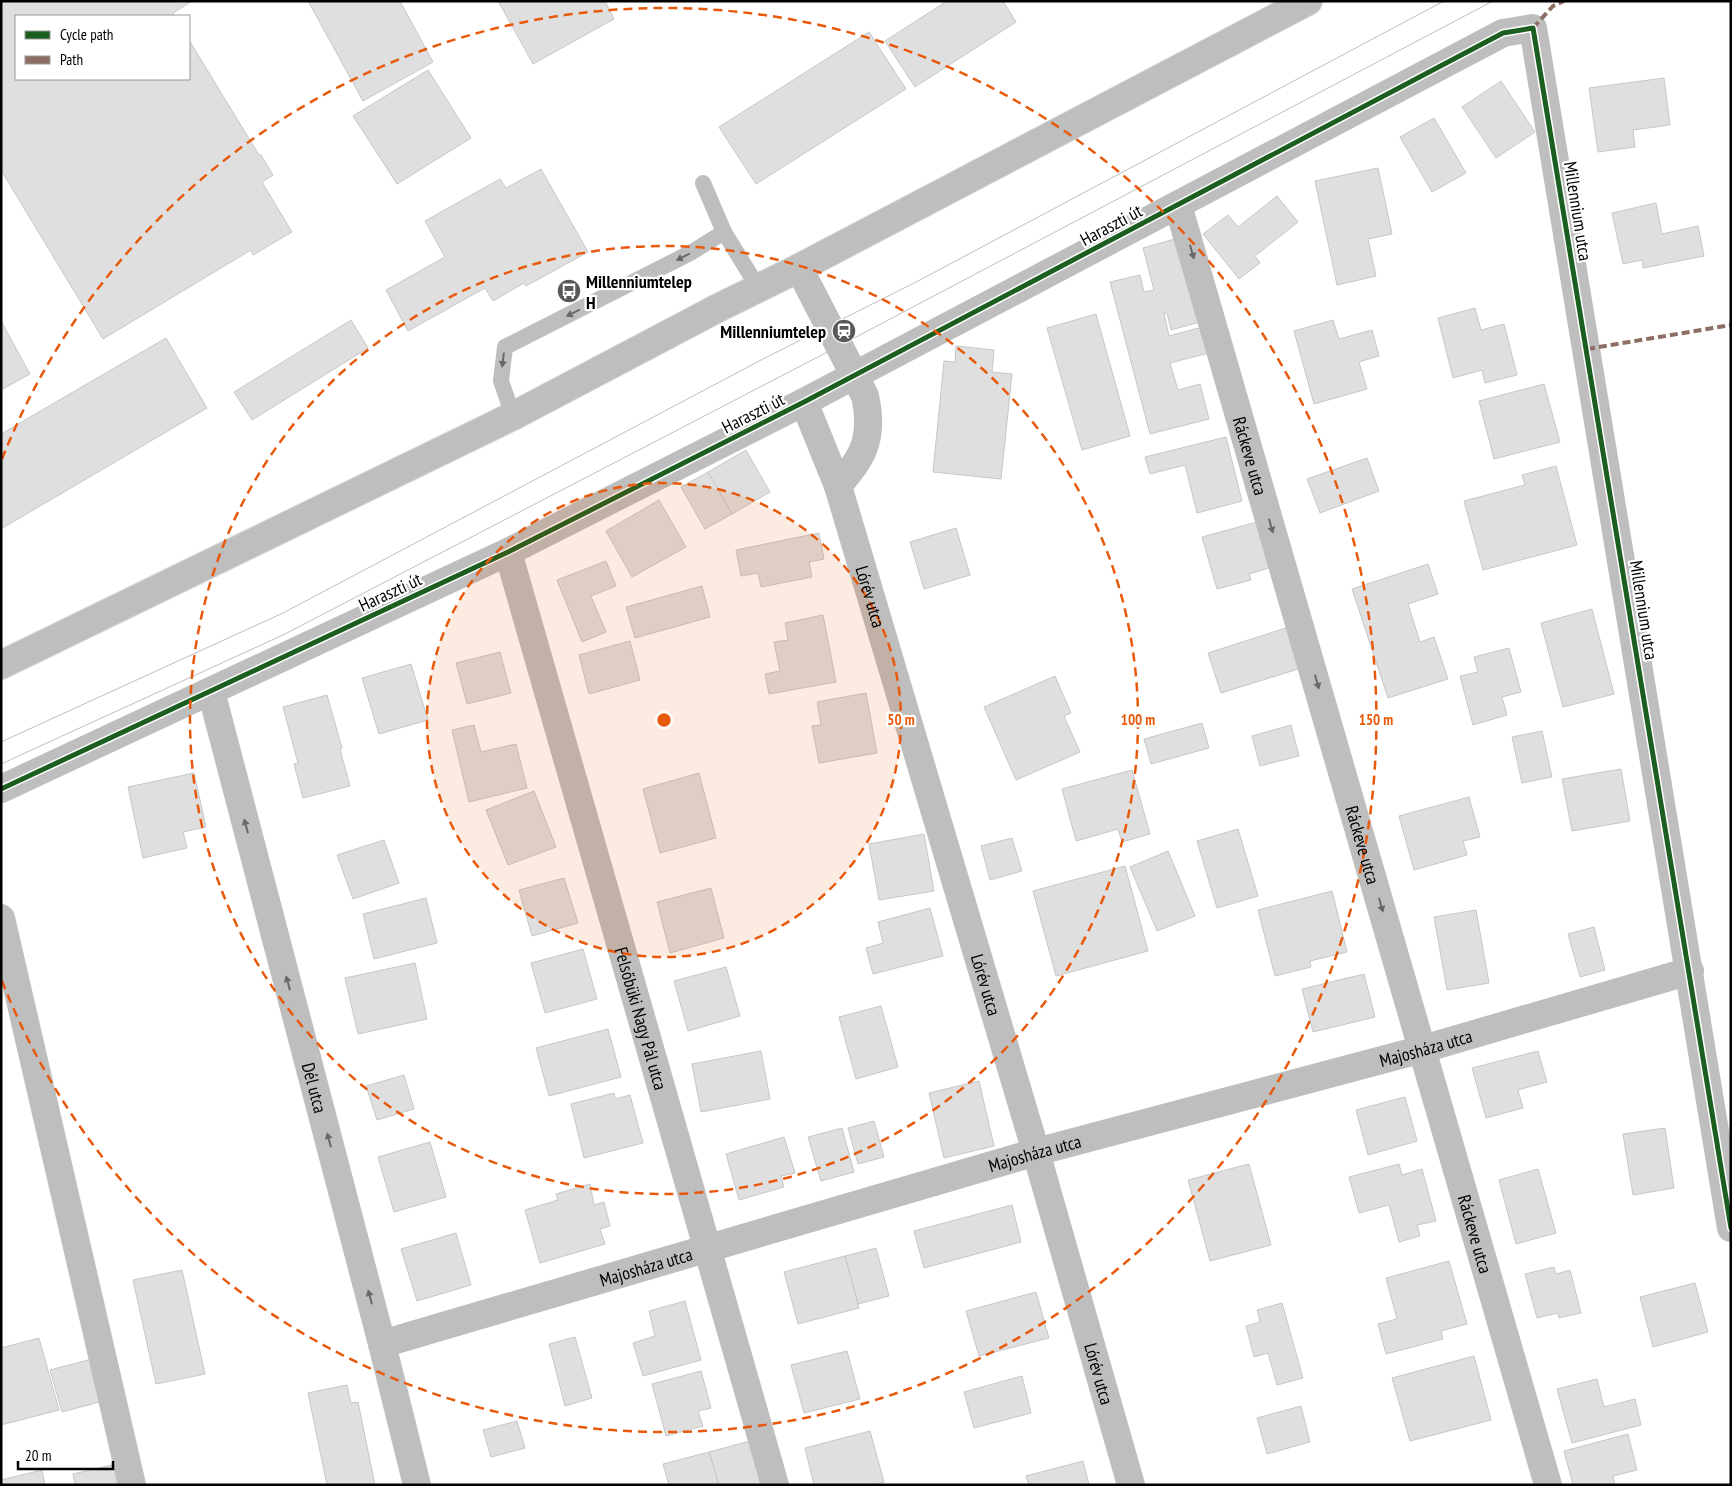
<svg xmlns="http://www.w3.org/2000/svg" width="1732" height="1486" viewBox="0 0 1732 1486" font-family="'PT Sans Narrow',sans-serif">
	<rect width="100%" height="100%" fill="#fff"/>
	<g fill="#dfdfdf" stroke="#c7c7c7">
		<polygon points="1,1 192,1 173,13 175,16 16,16 16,79 189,79 189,40 259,155 261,155 273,175 262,182 292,232 253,255 251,250 103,339 1,170"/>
		<polygon points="308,1 400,1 433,62 363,101"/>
		<polygon points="498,1 605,1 614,19 533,64"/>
		<polygon points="947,1 1003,1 1016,22 915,87 885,41"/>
		<polygon points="869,32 906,89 756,184 719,127"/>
		<polygon points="428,70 471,138 397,184 353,116"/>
		<polygon points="1664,78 1670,125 1633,130 1635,147 1598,152 1589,88"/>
		<polygon points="1501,81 1535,132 1496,158 1462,107"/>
		<polygon points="1434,118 1466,173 1432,192 1400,137"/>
		<polygon points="1378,168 1392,234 1368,239 1376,276 1337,285 1315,181"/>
		<polygon points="541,169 588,252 526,286 524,283 493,301 485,288 408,331 386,290 445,257 425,221 500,179 506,188"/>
		<polygon points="1277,196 1298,222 1255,256 1260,263 1239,279 1203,234 1228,215 1238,227"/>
		<polygon points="1656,203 1662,234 1698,226 1704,256 1643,268 1642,260 1623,264 1612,213"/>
		<polygon points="1178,238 1200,322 1171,330 1167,313 1164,313 1169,336 1202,327 1209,353 1170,363 1178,390 1200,384 1209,419 1150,434 1110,282 1140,275 1144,292 1154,290 1143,248"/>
		<polygon points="1475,308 1481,330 1504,324 1517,375 1485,383 1482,370 1453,378 1438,318"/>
		<polygon points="1096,314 1130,436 1082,450 1047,328"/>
		<polygon points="351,320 368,348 252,420 234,392"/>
		<polygon points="1333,320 1339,339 1372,330 1379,356 1359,362 1367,389 1314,404 1294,331"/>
		<polygon points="1,321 30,374 1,390"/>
		<polygon points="166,338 207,408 1,529 1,434"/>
		<polygon points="956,346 994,350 992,372 1012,374 1001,479 933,472 944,361 955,362"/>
		<polygon points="1544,384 1560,442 1494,459 1479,401"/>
		<polygon points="1226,437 1242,501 1197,513 1185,465 1150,474 1145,457"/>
		<polygon points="746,450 770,492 732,514 708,472"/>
		<polygon points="1367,458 1379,491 1320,513 1307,479"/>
		<polygon points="1556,466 1577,545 1483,570 1464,501 1525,485 1522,475"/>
		<polygon points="708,472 732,514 705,529 681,487"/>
		<polygon points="659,500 686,547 632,577 606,531"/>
		<polygon points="1257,522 1269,568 1249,574 1251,580 1217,589 1202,537"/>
		<polygon points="956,528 970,575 924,589 910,542"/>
		<polygon points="819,533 824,559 809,562 812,577 761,587 758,573 741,576 736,550"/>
		<polygon points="606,561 616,586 591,596 606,632 582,642 557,580"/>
		<polygon points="1428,564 1438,594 1408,604 1420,642 1434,637 1448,679 1388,698 1352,589"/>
		<polygon points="702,586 710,617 635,638 626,607"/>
		<polygon points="1592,609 1614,694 1563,707 1541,623"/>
		<polygon points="823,615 836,682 769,694 765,674 780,671 774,642 788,640 785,623"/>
		<polygon points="1295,625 1308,666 1221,693 1208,653"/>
		<polygon points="630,641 640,680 589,694 579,655"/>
		<polygon points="1509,648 1521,692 1502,697 1507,715 1473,725 1460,676 1478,672 1474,657"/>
		<polygon points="500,652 511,693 467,704 456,663"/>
		<polygon points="411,664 428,720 379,734 362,678"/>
		<polygon points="1055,676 1071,713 1064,716 1080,752 1016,780 984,707"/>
		<polygon points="866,693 877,753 819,763 812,726 821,725 817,702"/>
		<polygon points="327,695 342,748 340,749 350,786 303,798 294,764 298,763 283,707"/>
		<polygon points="1202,723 1209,748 1151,764 1144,739"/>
		<polygon points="474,725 481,752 516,744 527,788 469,802 452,730"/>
		<polygon points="1291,725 1299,756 1260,766 1252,736"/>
		<polygon points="1542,731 1552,777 1522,783 1512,737"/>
		<polygon points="1621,769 1630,821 1572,831 1562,779"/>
		<polygon points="1132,770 1150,834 1122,842 1118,829 1076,841 1062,789"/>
		<polygon points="194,773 206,827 183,832 187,848 143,858 128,787"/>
		<polygon points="699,773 716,838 660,853 643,789"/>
		<polygon points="534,791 556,847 508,865 486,810"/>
		<polygon points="1469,797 1480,837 1463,841 1467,855 1414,870 1399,816"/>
		<polygon points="1238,829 1258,896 1217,908 1197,841"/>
		<polygon points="924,834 934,891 879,900 869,844"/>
		<polygon points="1012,838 1022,871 990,880 981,846"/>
		<polygon points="384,840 399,883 353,899 337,855"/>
		<polygon points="1168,851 1195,916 1157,931 1130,867"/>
		<polygon points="1125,866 1148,951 1056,976 1033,891"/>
		<polygon points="564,878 578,923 532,936 519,890"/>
		<polygon points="711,888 724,938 670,953 657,902"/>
		<polygon points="1332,891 1347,952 1310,961 1311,967 1275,976 1258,910"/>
		<polygon points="426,898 437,943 374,959 363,914"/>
		<polygon points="930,908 943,956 873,974 866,948 883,943 878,922"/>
		<polygon points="1476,910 1489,983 1447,990 1434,917"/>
		<polygon points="1594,927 1605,970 1580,977 1568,934"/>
		<polygon points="583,949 597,999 545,1013 531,963"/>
		<polygon points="415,963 427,1019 358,1034 345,978"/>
		<polygon points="726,967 740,1016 688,1031 674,981"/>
		<polygon points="1364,974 1375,1017 1313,1032 1302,989"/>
		<polygon points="881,1006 898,1067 856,1079 839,1017"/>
		<polygon points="608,1029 621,1077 549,1096 536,1048"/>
		<polygon points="761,1051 770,1099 701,1112 692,1064"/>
		<polygon points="1538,1051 1547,1082 1518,1090 1523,1108 1486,1118 1472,1068"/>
		<polygon points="404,1075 414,1109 377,1120 366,1086"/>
		<polygon points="979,1081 994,1146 944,1158 929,1093"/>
		<polygon points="614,1093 615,1099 630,1095 643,1143 584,1158 571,1104"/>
		<polygon points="1405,1097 1417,1141 1368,1155 1356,1110"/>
		<polygon points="874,1121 884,1157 858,1164 848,1128"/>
		<polygon points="842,1128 854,1172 821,1181 808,1137"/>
		<polygon points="1665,1128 1674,1188 1633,1195 1623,1134"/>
		<polygon points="784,1137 795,1173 781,1176 784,1187 739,1200 726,1154"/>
		<polygon points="430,1142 446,1197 394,1212 378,1157"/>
		<polygon points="1249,1164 1271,1245 1210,1261 1188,1180"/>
		<polygon points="1399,1164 1402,1175 1422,1169 1436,1221 1417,1225 1420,1236 1399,1242 1389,1205 1359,1213 1349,1177"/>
		<polygon points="1538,1169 1556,1233 1516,1244 1499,1180"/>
		<polygon points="590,1184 594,1205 604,1202 610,1226 600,1229 605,1244 540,1263 525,1210 558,1200 556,1194"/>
		<polygon points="1012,1205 1021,1242 924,1268 914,1231"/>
		<polygon points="456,1233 471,1285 417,1301 401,1249"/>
		<polygon points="876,1248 889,1296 858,1304 845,1256"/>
		<polygon points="845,1256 859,1308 798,1324 784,1272"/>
		<polygon points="1449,1261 1467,1324 1441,1331 1443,1339 1386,1354 1378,1324 1397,1319 1386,1278"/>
		<polygon points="1554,1267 1556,1274 1570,1270 1581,1313 1559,1318 1558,1313 1537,1318 1525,1274"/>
		<polygon points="182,1270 205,1374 156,1384 133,1280"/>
		<polygon points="1695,1283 1708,1332 1653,1347 1640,1297"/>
		<polygon points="1036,1292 1049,1338 979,1356 966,1311"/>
		<polygon points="685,1301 701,1360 643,1376 633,1343 655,1336 649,1311"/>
		<polygon points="1282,1303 1303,1378 1277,1385 1268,1353 1254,1357 1246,1326 1260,1322 1257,1310"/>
		<polygon points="575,1337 592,1398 565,1406 549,1344"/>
		<polygon points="39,1338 59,1410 1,1425 1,1348"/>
		<polygon points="847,1351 860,1399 804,1413 791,1365"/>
		<polygon points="1474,1356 1491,1420 1410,1441 1392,1378"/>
		<polygon points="96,1358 107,1400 62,1412 50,1370"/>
		<polygon points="701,1371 711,1408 698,1411 703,1426 666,1436 652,1384"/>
		<polygon points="1022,1376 1031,1413 974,1428 964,1392"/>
		<polygon points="1597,1379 1604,1407 1635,1399 1641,1425 1572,1443 1557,1389"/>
		<polygon points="347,1385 351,1403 358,1402 375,1485 327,1485 308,1393"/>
		<polygon points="1301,1406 1310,1442 1267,1454 1257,1418"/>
		<polygon points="517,1421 525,1448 491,1457 483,1430"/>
		<polygon points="870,1431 884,1482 875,1485 814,1485 805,1448"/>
		<polygon points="1628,1434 1637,1470 1613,1476 1615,1485 1573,1485 1564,1451"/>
		<polygon points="750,1441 761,1485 719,1485 709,1452"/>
		<polygon points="709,1452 719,1485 669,1485 663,1464"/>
		<polygon points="1083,1461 1089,1485 1029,1485 1026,1476"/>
		<polygon points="121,1463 126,1485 75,1485 73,1474"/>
		<polygon points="42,1470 45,1485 1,1485 1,1480"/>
	</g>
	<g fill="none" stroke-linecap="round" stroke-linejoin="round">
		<g stroke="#dbdbdb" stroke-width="30">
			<polyline id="primary" points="1,665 513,416 718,308 799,268 1308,1"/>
		</g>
		<g stroke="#bebebe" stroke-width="16">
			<polyline points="703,183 724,232 759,289"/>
			<polyline points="513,416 501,381 505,347 692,252 724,232"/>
		</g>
		<g stroke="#bebebe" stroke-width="28">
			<path id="s1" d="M 1178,205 L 1548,1485"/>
			<path d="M 799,268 L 865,396 C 870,418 870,442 857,461 C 852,470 844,478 838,486"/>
			<path id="s2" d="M 804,402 L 838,486 L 1036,1152 L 1131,1485"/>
			<path id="s3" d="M 508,552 L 775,1485"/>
			<path id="s4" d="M 211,691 L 382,1344 L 417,1485"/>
			<polyline points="1,789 508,552 804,402 1503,33 1533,28 1731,1228"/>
			<polyline points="1,918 132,1485"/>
			<path id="s5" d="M 382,1344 L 1036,1152 L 1423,1049 L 1690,971"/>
		</g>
		<use href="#primary" stroke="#bebebe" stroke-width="28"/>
		<g stroke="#bebebe" stroke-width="1">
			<polyline points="1,742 283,613 763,359 918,281 1444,1"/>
			<polyline points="1,764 283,635 839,346 1493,1"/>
		</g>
		<g stroke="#8d6e63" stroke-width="4" stroke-dasharray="8 4" stroke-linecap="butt">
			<polyline points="1533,28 1553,6 1564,1"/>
			<polyline points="1587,349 1731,325"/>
		</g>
		<g stroke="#fff" stroke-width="8">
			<polyline id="cycleway" points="1,789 508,552 804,402 1503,33 1533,28 1731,1228"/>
		</g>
		<use href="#cycleway" stroke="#1b5e20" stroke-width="5"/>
	</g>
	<defs><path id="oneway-solid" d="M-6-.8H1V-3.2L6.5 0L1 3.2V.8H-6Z" transform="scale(1.25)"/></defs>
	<g fill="#686868">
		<use href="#oneway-solid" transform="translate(1192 252) rotate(74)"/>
		<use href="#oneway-solid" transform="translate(683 257) rotate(153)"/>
		<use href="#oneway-solid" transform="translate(573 313) rotate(153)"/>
		<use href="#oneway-solid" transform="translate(503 360) rotate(97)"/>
		<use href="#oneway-solid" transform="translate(1271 526) rotate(74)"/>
		<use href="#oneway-solid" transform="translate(1317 682) rotate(74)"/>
		<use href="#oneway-solid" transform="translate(246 826) rotate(-105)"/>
		<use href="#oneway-solid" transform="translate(1381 905) rotate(74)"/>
		<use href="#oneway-solid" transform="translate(288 983) rotate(-105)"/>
		<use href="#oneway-solid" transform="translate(329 1140) rotate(-105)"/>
		<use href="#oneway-solid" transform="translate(370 1297) rotate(-105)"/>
	</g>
	<circle cx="664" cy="720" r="237" fill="#e8590c" fill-opacity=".12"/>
	<g fill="none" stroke="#e8590c" stroke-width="2.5" stroke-dasharray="9 6">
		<circle cx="664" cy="720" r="237"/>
		<circle cx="664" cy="720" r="474"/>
		<path d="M2 459A712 712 0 1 1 2 981"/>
	</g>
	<defs>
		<g id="bus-disc" transform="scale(1.25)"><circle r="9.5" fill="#595959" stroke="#fff"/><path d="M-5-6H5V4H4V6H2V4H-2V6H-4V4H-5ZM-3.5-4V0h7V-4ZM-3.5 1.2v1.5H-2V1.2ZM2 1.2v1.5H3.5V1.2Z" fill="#fff"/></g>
		<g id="station-disc" transform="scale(1.25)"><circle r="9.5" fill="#595959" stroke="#fff"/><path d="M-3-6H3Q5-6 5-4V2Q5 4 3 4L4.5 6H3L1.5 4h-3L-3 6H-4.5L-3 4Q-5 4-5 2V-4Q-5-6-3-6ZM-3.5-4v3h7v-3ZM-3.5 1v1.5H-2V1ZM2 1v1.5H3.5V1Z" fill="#fff"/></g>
	</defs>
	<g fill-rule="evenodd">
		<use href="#bus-disc" x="569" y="291"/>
		<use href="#station-disc" x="844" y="331"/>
	</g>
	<g text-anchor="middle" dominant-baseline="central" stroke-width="4.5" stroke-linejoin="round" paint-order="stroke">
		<g font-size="18" fill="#000" stroke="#fff">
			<text transform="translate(1578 211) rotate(81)">Millennium utca</text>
			<text transform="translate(1111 225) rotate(-28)">Haraszti út</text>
			<text transform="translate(753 413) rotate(-27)">Haraszti út</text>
			<text stroke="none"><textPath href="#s1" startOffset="261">Ráckeve utca</textPath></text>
			<text transform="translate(390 592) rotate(-25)">Haraszti út</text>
			<text stroke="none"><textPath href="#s2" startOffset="206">Lórév utca</textPath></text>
			<text transform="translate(1644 610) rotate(81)">Millennium utca</text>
			<text stroke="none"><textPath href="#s1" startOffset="666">Ráckeve utca</textPath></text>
			<text stroke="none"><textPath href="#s2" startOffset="611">Lórév utca</textPath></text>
			<text stroke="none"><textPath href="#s3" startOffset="485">Felsőbüki Nagy Pál utca</textPath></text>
			<text stroke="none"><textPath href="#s5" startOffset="1085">Majosháza utca</textPath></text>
			<text stroke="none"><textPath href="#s4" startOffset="410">Dél utca</textPath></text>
			<text stroke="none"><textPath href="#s5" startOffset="680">Majosháza utca</textPath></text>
			<text stroke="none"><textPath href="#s1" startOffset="1071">Ráckeve utca</textPath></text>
			<text stroke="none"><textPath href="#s5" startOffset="275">Majosháza utca</textPath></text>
			<text stroke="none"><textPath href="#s2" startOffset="1016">Lórév utca</textPath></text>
		</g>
		<g font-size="18" font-weight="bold" fill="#000" stroke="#fff" text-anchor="start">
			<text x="586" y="281">Millenniumtelep<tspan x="586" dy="21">H</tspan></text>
			<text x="826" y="331" text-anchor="end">Millenniumtelep</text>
		</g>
	</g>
	<circle cx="664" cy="720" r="8" fill="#e8590c" stroke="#fff" stroke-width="2.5"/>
	<g font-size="15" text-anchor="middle" font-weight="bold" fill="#e8590c" stroke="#fff" stroke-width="4.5" stroke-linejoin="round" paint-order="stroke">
		<text x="901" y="725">50 m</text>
		<text x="1138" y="725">100 m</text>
		<text x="1376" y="725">150 m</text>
	</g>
	<rect width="1732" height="1486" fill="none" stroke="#000000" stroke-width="5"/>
	<rect x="15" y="15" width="175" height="65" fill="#ffffff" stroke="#999999"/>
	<rect x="25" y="31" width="25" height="8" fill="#1b5e20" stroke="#999999"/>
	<text x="60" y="40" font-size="15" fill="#000000">Cycle path</text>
	<rect x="25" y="56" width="25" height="8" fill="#8d6e63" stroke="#999999"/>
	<text x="60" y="65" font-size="15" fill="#000000">Path</text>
	<path d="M18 1461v8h95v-8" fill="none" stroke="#000000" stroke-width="2.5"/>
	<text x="25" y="1461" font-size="15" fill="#000000" stroke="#ffffff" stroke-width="4" paint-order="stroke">20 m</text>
</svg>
